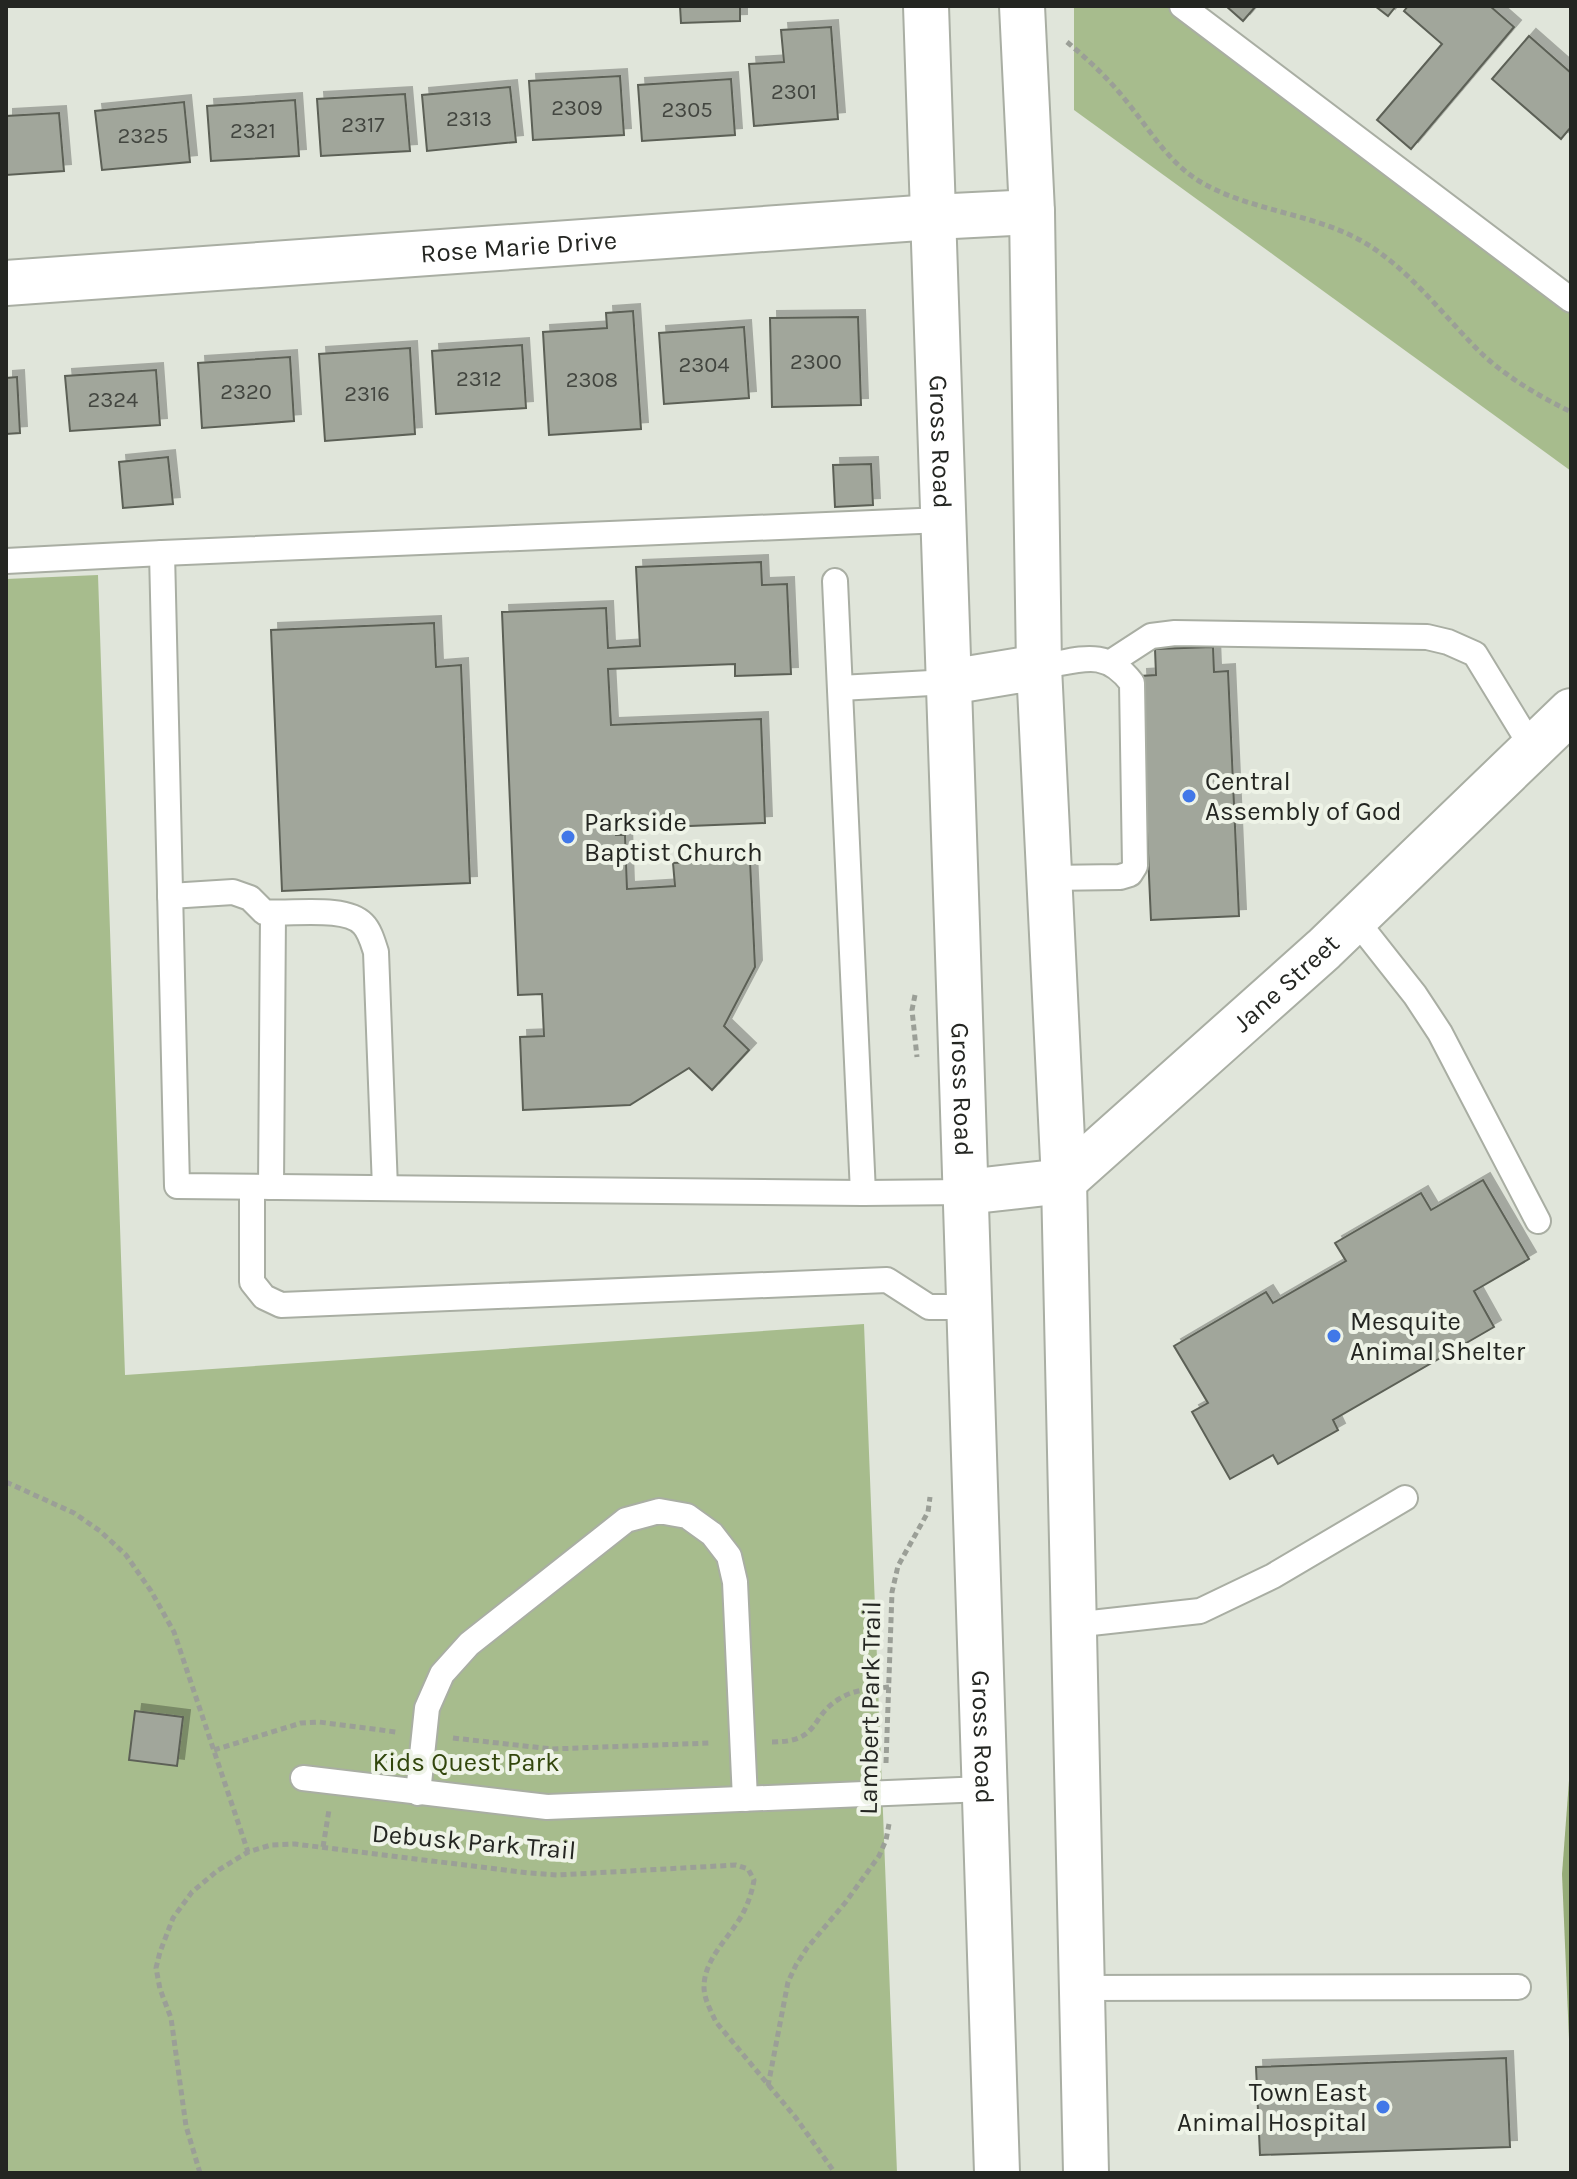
<svg xmlns="http://www.w3.org/2000/svg" width="1577" height="2179" viewBox="0 0 1577 2179" font-family="Karla,sans-serif">
	<defs>
		<filter id="shadow"><feDropShadow dx="7" dy="-7" stdDeviation="0" flood-color="#0004"/></filter>
	</defs>
	<rect width="100%" height="100%" fill="#e0e5da"/>
	<g fill="#a7bc8d">
		<polygon points="1074,6 1168,6 1571,314 1571,471 1074,110"/>
		<polygon points="98,575 125,1375 864,1324 897,2173 6,2173 6,579"/>
	</g>
	<polygon fill="#95ab77" points="1571,1754 1571,2086 1562,1874"/>
	<g fill="#a1a69b" stroke="#5c6056" stroke-width="2" filter="url(#shadow)">
		<polygon points="680,6 740,6 740,21 681,23"/>
		<polygon points="1226,6 1256,6 1243,21"/>
		<polygon points="1375,6 1396,6 1388,16"/>
		<polygon points="1408,6 1490,6 1514,27 1411,149 1377,120 1442,44 1404,11"/>
		<polygon points="831,27 838,119 754,126 749,64 784,62 781,30"/>
		<polygon points="1529,36 1571,73 1571,127 1561,139 1492,79"/>
		<polygon points="620,76 624,135 533,140 529,81"/>
		<polygon points="731,79 735,135 642,141 638,85"/>
		<polygon points="510,87 516,142 427,151 422,95"/>
		<polygon points="405,94 410,151 321,156 317,99"/>
		<polygon points="295,100 299,156 211,161 207,106"/>
		<polygon points="184,102 190,162 102,170 95,111"/>
		<polygon points="59,113 64,171 6,175 6,116"/>
		<polygon points="633,311 641,429 549,435 543,332 607,328 606,313"/>
		<polygon points="858,317 861,405 772,407 770,318"/>
		<polygon points="744,327 749,398 664,404 659,333"/>
		<polygon points="522,345 526,408 436,414 432,351"/>
		<polygon points="410,348 415,434 325,441 319,354"/>
		<polygon points="290,357 294,421 202,428 198,363"/>
		<polygon points="156,370 160,425 70,431 65,376"/>
		<polygon points="17,377 20,433 6,434 6,378"/>
		<polygon points="168,457 173,504 123,508 119,462"/>
		<polygon points="871,464 873,505 835,507 833,465"/>
		<polygon points="761,562 762,585 787,584 791,674 735,676 735,664 608,669 611,725 761,719 765,823 616,829 616,835 625,835 627,889 675,886 673,863 750,860 755,967 724,1026 749,1050 712,1090 689,1068 630,1105 523,1110 520,1037 544,1036 542,994 518,995 502,612 606,608 608,648 640,646 636,567"/>
		<polygon points="434,623 436,667 461,665 470,883 282,891 271,630"/>
		<polygon points="1213,647 1214,672 1228,671 1239,916 1151,920 1140,676 1156,675 1155,649"/>
		<polygon points="1483,1180 1529,1259 1474,1291 1494,1327 1333,1420 1338,1430 1278,1464 1273,1455 1230,1479 1192,1412 1208,1403 1174,1346 1266,1292 1273,1303 1346,1261 1335,1243 1421,1193 1431,1210"/>
		<polygon points="135,1711 183,1717 177,1766 129,1760"/>
		<polygon points="1506,2058 1510,2147 1260,2155 1256,2067"/>
	</g>
	<g fill="none" stroke-linecap="round" stroke-linejoin="round">
		<g stroke="#a9aea3" stroke-width="28">
			<g id="service">
				<polyline points="1182,6 1571,300"/>
				<polyline points="162,553 177,1186 863,1193 966,1192"/>
				<polyline points="6,561 162,553 943,520"/>
				<polyline points="835,581 863,1193"/>
				<polyline points="1111,662 1151,636 1175,633 1427,637 1448,642 1475,654 1533,749"/>
				<path d="M 1039,667 C 1079,661 1104,646 1132,683 L 1135,866 L 1130,874 L 1120,877 L 1048,878"/>
				<polyline points="840,688 949,682"/>
				<path d="M 170,896 L 233,892 L 250,898 L 264,912 C 289,915 345,905 363,924 C 370,931 373,943 376,952 L 385,1188"/>
				<polyline points="1355,919 1415,995 1440,1033 1538,1221"/>
				<polyline points="252,1187 252,1282 264,1297 281,1305 887,1280 929,1307 969,1307"/>
				<polyline points="271,1187 273,913"/>
				<polyline points="1073,1625 1200,1611 1273,1576 1405,1498"/>
				<polyline points="303,1778 547,1807 984,1789"/>
				<polyline points="418,1793 427,1708 442,1674 469,1644 626,1520 659,1511 687,1516 712,1534 729,1556 735,1582 745,1799"/>
				<polyline points="1082,1988 1518,1987"/>
			</g>
		</g>
		<g stroke="#a9aea3" stroke-width="48">
			<g id="minor">
				<path id="s1" d="M 6,283 L 933,217 L 1032,212"/>
			</g>
		</g>
		<g stroke="#a9aea3" stroke-width="48">
			<g id="tertiary">
				<path id="s2" d="M 966,1192 L 1064,1181 L 1324,949 L 1571,711"/>
			</g>
		</g>
		<g stroke="#a9aea3" stroke-width="48">
			<g id="secondary">
				<path id="s3" d="M 926,6 L 957,924 L 997,2173"/>
				<polyline points="1022,6 1032,212 1039,667 1064,1181 1086,2173"/>
				<polyline points="949,682 1039,667"/>
			</g>
		</g>
		<g stroke="#9b9f97" stroke-width="5" stroke-dasharray="6 4" stroke-linecap="butt">
			<path d="M 1067,42 C 1091,62 1112,82 1131,107 C 1154,136 1172,167 1206,185 C 1260,214 1325,214 1376,250 C 1416,278 1445,317 1480,352 C 1506,377 1539,396 1571,412"/>
			<polyline points="915,995 912,1010 917,1057"/>
			<polyline points="6,1482 74,1513 100,1531 126,1555 151,1591 174,1632 248,1852"/>
			<polyline points="453,1738 552,1749 710,1743"/>
			<path d="M 772,1742 C 821,1742 809,1717 839,1699 C 854,1689 872,1689 889,1687"/>
			<polyline points="214,1750 301,1723 319,1722 396,1732"/>
			<polyline points="886,1763 892,1592 898,1566 928,1512 930,1497"/>
			<polyline points="323,1847 329,1810"/>
			<polyline points="768,2086 788,1982 796,1965 807,1948 845,1903 879,1856 886,1840 889,1824"/>
			<path d="M 200,2173 L 186,2126 L 171,2018 L 160,1989 L 156,1968 L 160,1952 L 173,1918 L 192,1892 L 217,1871 L 248,1852 L 271,1845 L 295,1844 L 529,1873 L 558,1875 L 736,1865 L 748,1869 L 754,1880 C 752,1892 748,1904 742,1915 C 729,1938 704,1959 704,1987 C 704,1999 711,2011 716,2022 L 796,2118 L 835,2173"/>
		</g>
		<use href="#service" stroke="#fff" stroke-width="24"/>
		<use href="#minor" stroke="#fff" stroke-width="44"/>
		<use href="#tertiary" stroke="#fff" stroke-width="44"/>
		<use href="#secondary" stroke="#fff" stroke-width="44"/>
	</g>
	<g fill="#4178e8" stroke="#eef3e7" stroke-width="3">
		<circle cx="1189" cy="796" r="8"/>
		<circle cx="568" cy="837" r="8"/>
		<circle cx="1334" cy="1336" r="8"/>
		<circle cx="1383" cy="2107" r="8"/>
	</g>
	<g text-anchor="middle" dominant-baseline="central" stroke-width="8" stroke-linejoin="round" paint-order="stroke">
		<g font-size="22" fill="#434640">
			<text x="794" y="92">2301</text>
			<text x="577" y="108">2309</text>
			<text x="687" y="110">2305</text>
			<text x="469" y="119">2313</text>
			<text x="363" y="125">2317</text>
			<text x="253" y="131">2321</text>
			<text x="143" y="136">2325</text>
			<text x="816" y="362">2300</text>
			<text x="704" y="365">2304</text>
			<text x="479" y="379">2312</text>
			<text x="592" y="380">2308</text>
			<text x="246" y="392">2320</text>
			<text x="367" y="394">2316</text>
			<text x="113" y="400">2324</text>
		</g>
		<g font-size="26" fill="#242622" stroke="#eef3e7">
			<text stroke="none"><textPath href="#s1" startOffset="514">Rose Marie Drive</textPath></text>
			<text stroke="none"><textPath href="#s3" startOffset="436">Gross Road</textPath></text>
			<text stroke="none"><textPath href="#s2" startOffset="396">Jane Street</textPath></text>
			<text stroke="none"><textPath href="#s3" startOffset="1084">Gross Road</textPath></text>
			<text transform="translate(870 1708) rotate(-89)">Lambert Park Trail</text>
			<text stroke="none"><textPath href="#s3" startOffset="1732">Gross Road</textPath></text>
			<text transform="translate(474 1842) rotate(5)">Debusk Park Trail</text>
		</g>
		<g font-size="26" fill="#242622" stroke="#eef3e7" text-anchor="start">
			<text x="1205" y="781">Central<tspan x="1205" dy="30">Assembly of God</tspan></text>
			<text x="584" y="822">Parkside<tspan x="584" dy="30">Baptist Church</tspan></text>
			<text x="1350" y="1321">Mesquite<tspan x="1350" dy="30">Animal Shelter</tspan></text>
			<text x="1367" y="2092" text-anchor="end">Town East<tspan x="1367" dy="30">Animal Hospital</tspan></text>
		</g>
		<g font-size="26" fill="#32460c" stroke="#eef3e7">
			<text x="466" y="1762">Kids Quest Park</text>
		</g>
	</g>
	<rect width="1577" height="2179" fill="none" stroke="#242622" stroke-width="16"/>
</svg>
